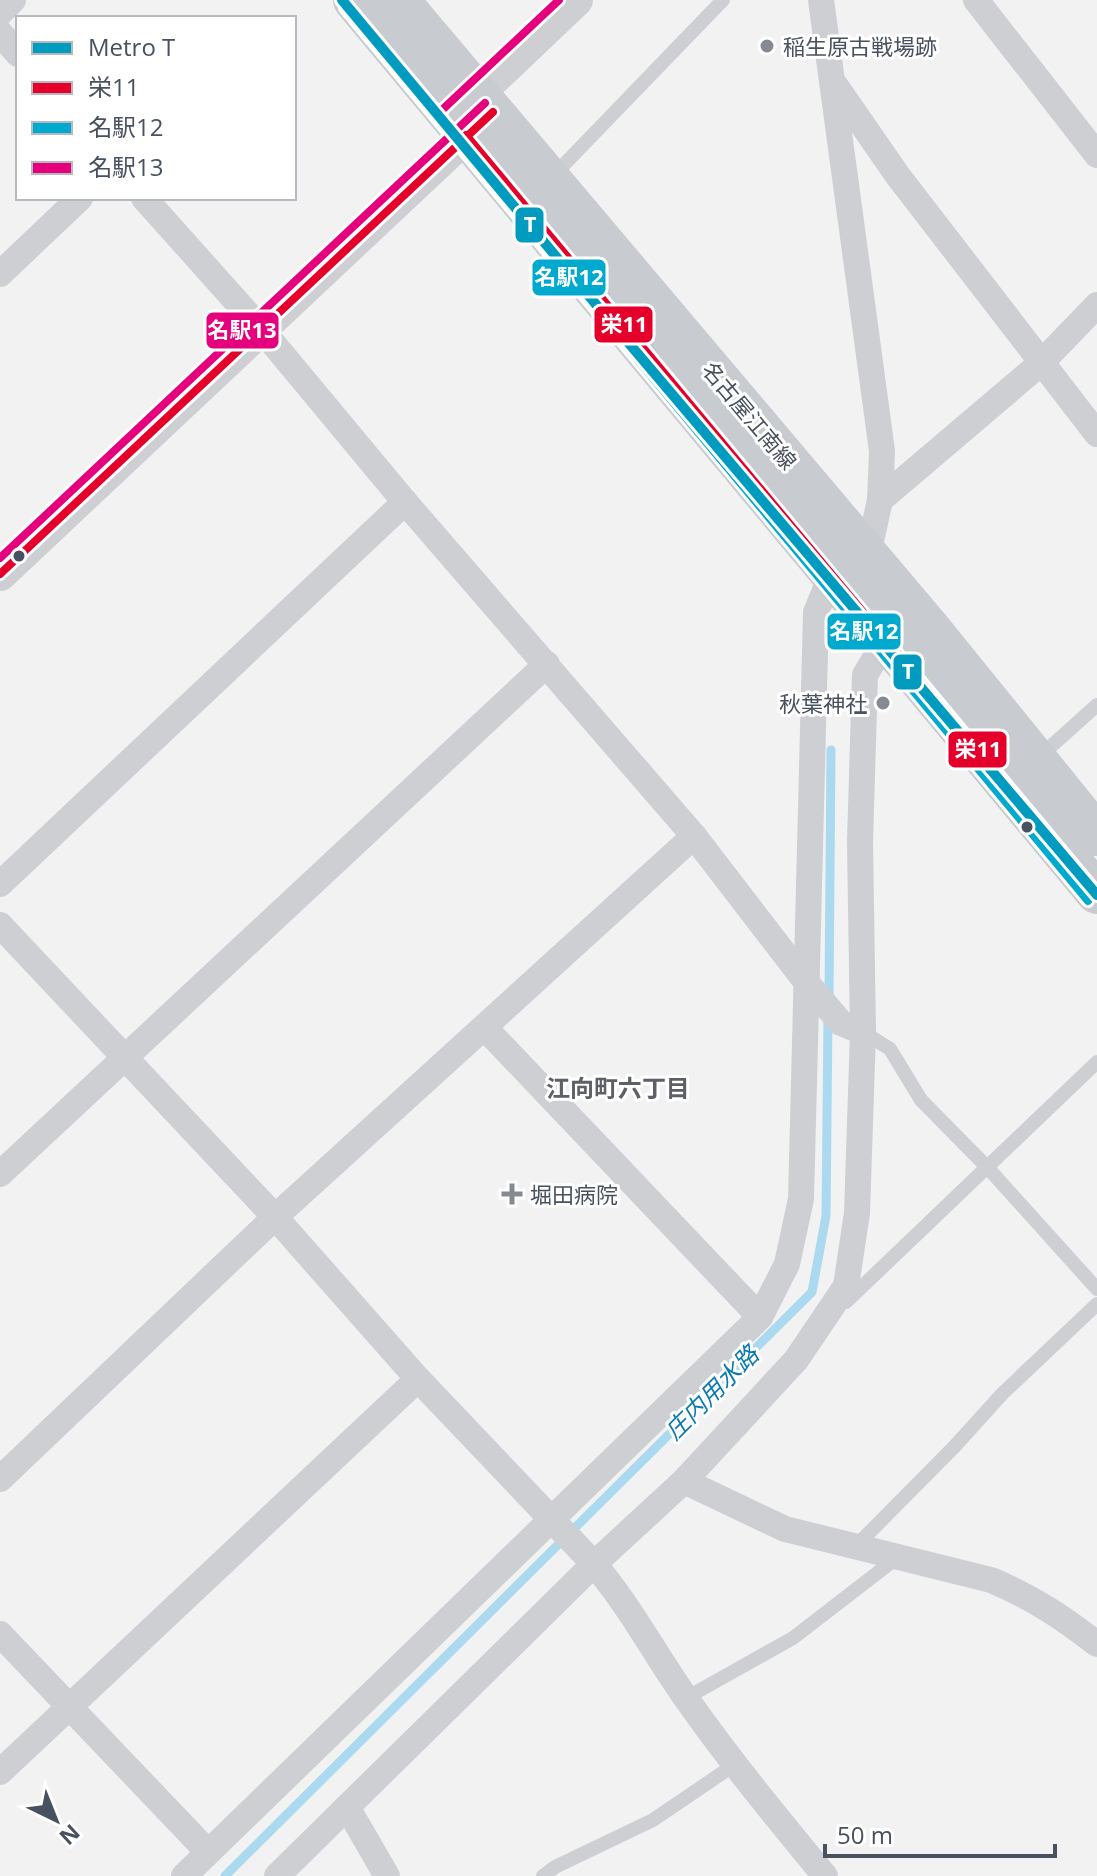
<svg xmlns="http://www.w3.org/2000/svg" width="1097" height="1876" viewBox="0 0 1097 1876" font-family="'Open Sans','Noto Sans JP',sans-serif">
	<rect width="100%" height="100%" fill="#f2f2f2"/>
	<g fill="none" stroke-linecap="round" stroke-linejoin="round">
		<g stroke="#abd9ef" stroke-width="9">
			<polyline points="829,998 831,750"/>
			<polyline points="225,1876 812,1292 826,1216 828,1017"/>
		</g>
		<g stroke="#cdcfd2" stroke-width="14">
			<polyline points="553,176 723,0"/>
			<polyline points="1038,758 1097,705"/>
			<polyline points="863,1032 890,1049 921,1100 987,1167 1097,1289"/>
			<polyline points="846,1302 1097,1062"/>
			<polyline points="856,1546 955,1446 1002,1394 1097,1304"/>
			<polyline points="686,1698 793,1638 898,1557"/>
			<polyline points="543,1876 555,1867 653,1820 734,1765"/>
		</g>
		<g stroke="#cdcfd2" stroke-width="26">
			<polyline points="821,0 882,451 880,500 868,555"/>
			<polyline points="976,0 1097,155"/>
			<polyline points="0,13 13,0"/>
			<polyline points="0,33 18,54"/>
			<polyline points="835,85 898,176 1097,434"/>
			<polyline points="144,198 262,330 405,502 694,836 807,983 841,1023 863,1032"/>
			<polyline points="0,274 80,198"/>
			<polyline points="880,500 1041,363 1097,305"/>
			<polyline points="0,884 405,502"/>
			<path d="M 0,925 L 275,1217 L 418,1379 L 594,1564 C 630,1606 656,1656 688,1701 C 731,1762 778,1819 825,1876"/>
			<polyline points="485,1028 760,1317"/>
			<polyline points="0,1174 547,664"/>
			<polyline points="0,1479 275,1217 694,836"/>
			<path d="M 684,1481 L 785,1529 L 991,1580 C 1032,1597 1062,1617 1097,1644"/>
			<polyline points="0,1634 208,1852"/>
			<polyline points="0,1772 418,1379"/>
			<polyline points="347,1807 387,1876"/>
			<polyline points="184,1876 760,1317 787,1264 801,1199 816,612 832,574"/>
			<polyline points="277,1876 594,1564 684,1481 796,1360 846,1286 857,1213 863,1032 860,842 865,675 886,640"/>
		</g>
		<g stroke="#cdcfd2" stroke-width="34">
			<polyline points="458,112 576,0"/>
			<polyline points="0,574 484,119"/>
		</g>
		<g stroke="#c8ccd0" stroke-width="42">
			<polyline points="354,0 1097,893"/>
			<polyline points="398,0 930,629 1097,835"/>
		</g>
		<g stroke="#fff" stroke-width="14">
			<g id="bus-1">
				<polyline points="466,135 1097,893"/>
				<polyline points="0,574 493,112"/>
			</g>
		</g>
		<g stroke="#fff" stroke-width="14">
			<polyline id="bus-2" points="345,8 1088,901"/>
		</g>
		<g stroke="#fff" stroke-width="14">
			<g id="bus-3">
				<polyline points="457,142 441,122 442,110 559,0"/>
				<polyline points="0,558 485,103"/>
			</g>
		</g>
		<use href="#bus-1" stroke="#e4002b" stroke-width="8"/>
		<use href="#bus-2" stroke="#00a9ce" stroke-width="8"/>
		<use href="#bus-3" stroke="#e5007d" stroke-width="8"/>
		<g stroke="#fff" stroke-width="16">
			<polyline id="metro-1" points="342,0 599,308 1097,895"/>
		</g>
		<use href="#metro-1" stroke="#009bbf" stroke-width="10"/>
	</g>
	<g fill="#848992" stroke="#fff" stroke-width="3">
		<circle cx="767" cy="46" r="8"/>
		<circle cx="883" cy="703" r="8"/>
		<path d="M508 1182h8v8h8v8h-8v8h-8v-8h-8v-8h8z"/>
	</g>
	<g fill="#48515f" stroke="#fff" stroke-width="3">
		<circle cx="19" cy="556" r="7"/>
		<circle cx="1027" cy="827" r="7"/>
	</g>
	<g text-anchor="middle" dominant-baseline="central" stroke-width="6" stroke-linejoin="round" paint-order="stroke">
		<g font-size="22" fill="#48515f" stroke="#fff" text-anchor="start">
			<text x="783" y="46">稲生原古戦場跡</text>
			<text x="867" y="703" text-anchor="end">秋葉神社</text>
			<text x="530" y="1194">堀田病院</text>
		</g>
		<g font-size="22" fill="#48515f" stroke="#fff">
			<text transform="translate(750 415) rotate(50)">名古屋江南線</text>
		</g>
		<g font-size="24" font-weight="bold" fill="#5d6066" stroke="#fff">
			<text x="618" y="1087">江向町六丁目</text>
		</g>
		<g font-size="24" font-style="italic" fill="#0a7aaf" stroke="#fff">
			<text transform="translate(711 1392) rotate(-45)">庄内用水路</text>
		</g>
	</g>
	<g stroke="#fff" stroke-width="3">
		<rect x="514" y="206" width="31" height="38" rx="8" fill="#009bbf"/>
		<rect x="531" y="258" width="76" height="39" rx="8" fill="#00a9ce"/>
		<rect x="593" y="305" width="61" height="39" rx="8" fill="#e4002b"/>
		<rect x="205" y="311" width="75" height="39" rx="8" fill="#e5007d"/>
		<rect x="826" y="612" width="76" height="39" rx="8" fill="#00a9ce"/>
		<rect x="892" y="653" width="31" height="38" rx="8" fill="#009bbf"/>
		<rect x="947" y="730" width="61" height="39" rx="8" fill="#e4002b"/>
	</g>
	<g font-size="22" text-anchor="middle" font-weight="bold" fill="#fff">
		<text x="530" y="232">T</text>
		<text x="569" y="285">名駅12</text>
		<text x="624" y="332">栄11</text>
		<text x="242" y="338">名駅13</text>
		<text x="864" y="639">名駅12</text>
		<text x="908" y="679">T</text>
		<text x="978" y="757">栄11</text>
	</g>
	<rect x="16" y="16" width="280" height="184" fill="#ffffff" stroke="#b6b9bf" stroke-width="2"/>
	<rect x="32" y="42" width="40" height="12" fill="#009bbf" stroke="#b6b9bf" stroke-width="2"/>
	<text x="88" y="56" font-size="24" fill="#48515f">Metro T</text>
	<rect x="32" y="82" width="40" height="12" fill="#e4002b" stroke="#b6b9bf" stroke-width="2"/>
	<text x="88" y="96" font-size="24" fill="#48515f">栄11</text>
	<rect x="32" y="122" width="40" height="12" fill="#00a9ce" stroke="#b6b9bf" stroke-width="2"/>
	<text x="88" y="136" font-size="24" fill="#48515f">名駅12</text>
	<rect x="32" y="162" width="40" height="12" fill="#e5007d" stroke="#b6b9bf" stroke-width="2"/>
	<text x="88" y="176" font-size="24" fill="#48515f">名駅13</text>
	<g transform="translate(56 1820) rotate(137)" stroke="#ffffff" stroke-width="6" paint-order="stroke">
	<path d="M0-6L14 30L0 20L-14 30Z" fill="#48515f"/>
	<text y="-12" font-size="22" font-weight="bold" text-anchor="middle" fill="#48515f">N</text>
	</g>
	<path d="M825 1844v12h230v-12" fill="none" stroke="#48515f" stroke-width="4"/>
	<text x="837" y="1844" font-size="24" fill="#48515f" stroke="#ffffff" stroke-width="6" paint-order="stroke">50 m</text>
</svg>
